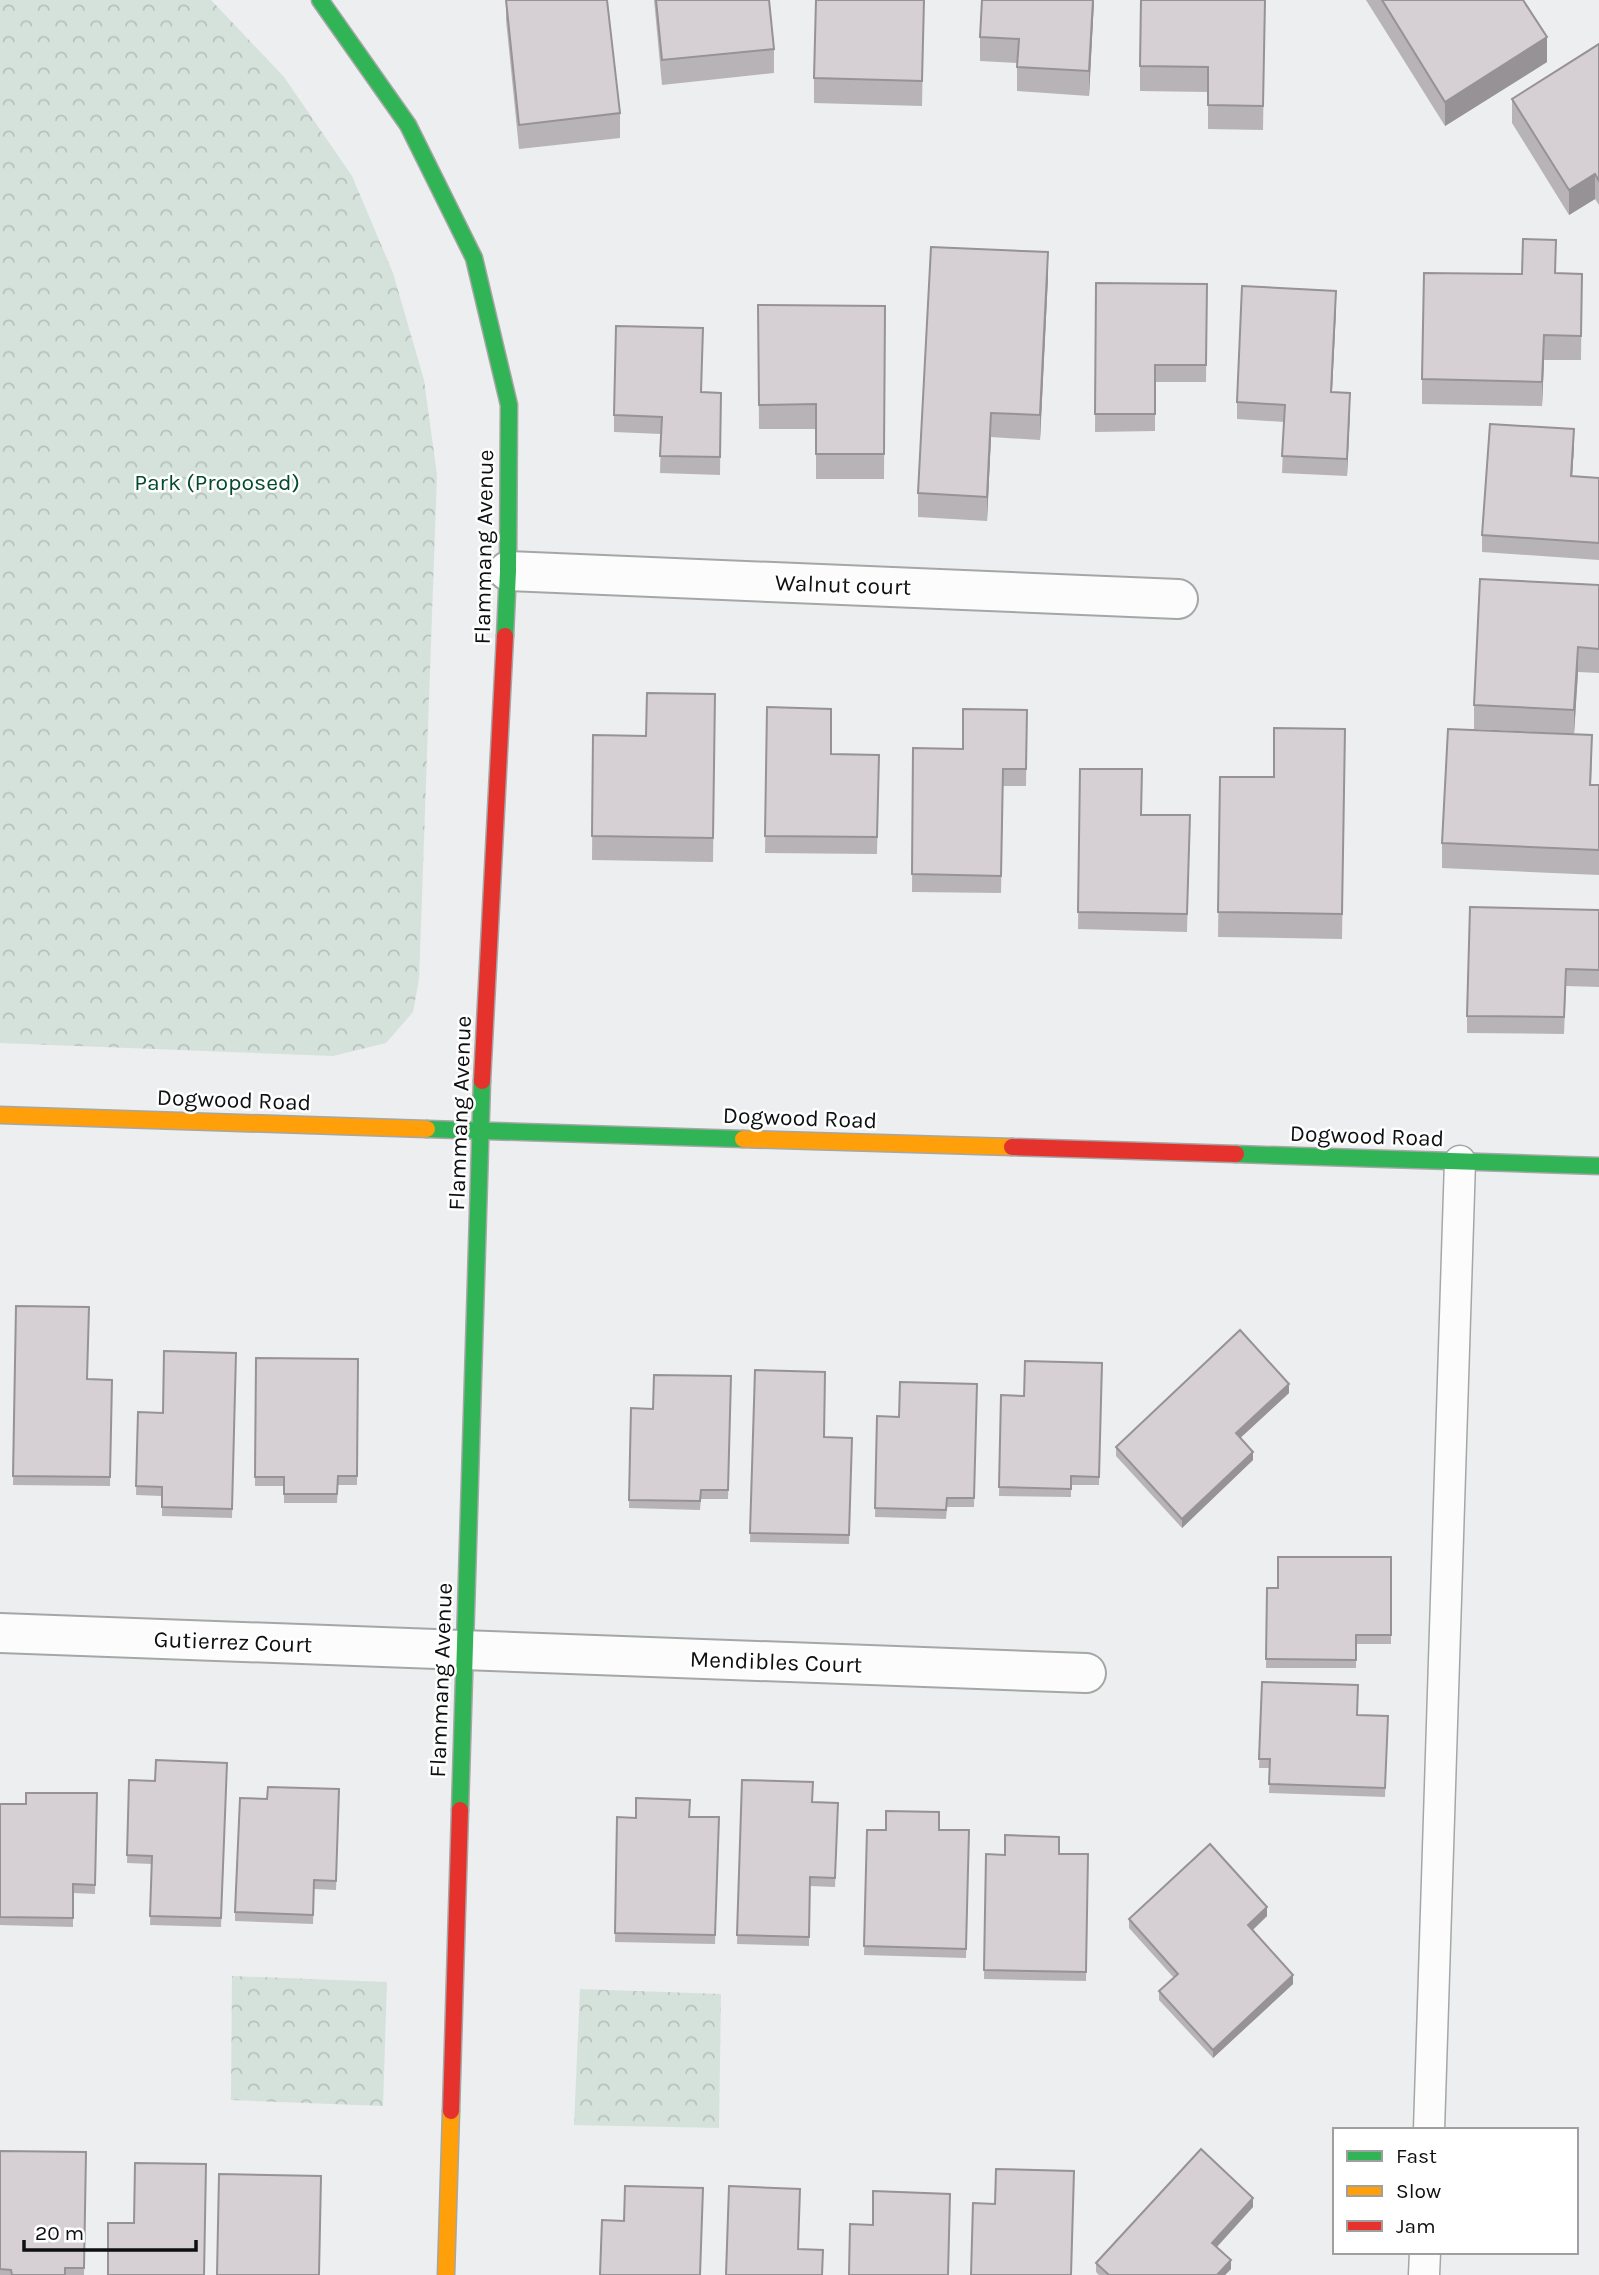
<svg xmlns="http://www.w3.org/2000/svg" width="1599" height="2275" viewBox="0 0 1599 2275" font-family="Karla,sans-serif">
	<defs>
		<pattern id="park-crowns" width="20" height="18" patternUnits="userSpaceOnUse" patternTransform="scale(1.75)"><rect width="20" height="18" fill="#d5e2db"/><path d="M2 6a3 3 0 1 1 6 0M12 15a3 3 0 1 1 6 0" fill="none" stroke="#b6c1bb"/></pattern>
	</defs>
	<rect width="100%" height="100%" fill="#edeeef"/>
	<g fill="url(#park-crowns)">
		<polygon points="0,0 211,0 284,77 352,176 393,273 424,380 437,475 419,979 413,1012 386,1043 333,1056 0,1043"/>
		<polygon points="232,1976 387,1982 383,2106 231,2100"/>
		<polygon points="580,1989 721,1994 719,2128 574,2125"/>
	</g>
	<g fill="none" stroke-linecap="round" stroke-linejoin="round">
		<g stroke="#a5a6a6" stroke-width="33">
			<g id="lane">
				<polyline points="1429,2130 1460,1161"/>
				<polyline points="1424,2275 1425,2252"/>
			</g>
		</g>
		<g stroke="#a5a6a6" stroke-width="42">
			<g id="street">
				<polyline points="508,571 1178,599"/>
				<polyline points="0,1633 1086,1673"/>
			</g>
		</g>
		<g stroke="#a5a6a6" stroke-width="19">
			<g id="fast">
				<polyline points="320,0 408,125 474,258 509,405 508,571 505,636"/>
				<polyline points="427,1129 743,1139"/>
				<polyline points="1236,1154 1599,1166"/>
				<polyline points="460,1810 482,1081"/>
			</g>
		</g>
		<g stroke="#a5a6a6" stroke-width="19">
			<g id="slow">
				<polyline points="0,1115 427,1129"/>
				<polyline points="743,1139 1012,1147"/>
				<polyline points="446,2275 451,2111"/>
			</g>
		</g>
		<g stroke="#a5a6a6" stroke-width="19">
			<g id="jam">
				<polyline points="482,1081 505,636"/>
				<polyline points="1012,1147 1236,1154"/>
				<polyline points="451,2111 460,1810"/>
			</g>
		</g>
		<use href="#lane" stroke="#fcfcfd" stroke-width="30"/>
		<use href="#street" stroke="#fcfcfd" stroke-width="38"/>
		<use href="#fast" stroke="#30b455" stroke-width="16"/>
		<use href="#slow" stroke="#ff9f0a" stroke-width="16"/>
		<use href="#jam" stroke="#e5322d" stroke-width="16"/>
	</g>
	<g fill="#b8b3b7">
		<polygon points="506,0 620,113 620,138 519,149 506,20"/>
		<polygon points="654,0 769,0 774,49 774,73 662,85"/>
		<polygon points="924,0 922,106 814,103 814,78"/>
		<polygon points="1094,0 1089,96 1017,91 1017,63 980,61 980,37"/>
		<polygon points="1265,0 1263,130 1208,129 1208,92 1140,91 1140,66"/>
		<polygon points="1366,0 1523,0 1547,62 1445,126"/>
		<polygon points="1599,44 1599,205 1595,199 1569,215 1512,123 1512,99"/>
		<polygon points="1522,274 1582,274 1581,360 1544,360 1542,406 1422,404 1422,379"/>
		<polygon points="1048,277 1040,440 991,437 987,521 918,517 918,493"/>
		<polygon points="1096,283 1207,284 1206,382 1155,382 1155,431 1095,432"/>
		<polygon points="758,305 885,306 884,479 816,479 816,429 759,429"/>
		<polygon points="1336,309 1332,392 1350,410 1347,476 1282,473 1284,422 1237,419 1237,402"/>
		<polygon points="702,392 721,393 720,475 660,473 661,434 614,432 614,415"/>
		<polygon points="1574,447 1572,476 1599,478 1599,560 1482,552 1482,535"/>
		<polygon points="1599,585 1599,673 1578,672 1574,734 1474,729 1474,705"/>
		<polygon points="715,694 713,862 592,860 593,735 646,736"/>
		<polygon points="767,707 831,754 879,755 877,854 765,853"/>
		<polygon points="1027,710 1026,786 1003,786 1001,893 912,892 913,748 963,749"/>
		<polygon points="1345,729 1342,939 1218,937 1220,777 1274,777"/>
		<polygon points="1592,760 1591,785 1599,785 1599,875 1442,868 1442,843"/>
		<polygon points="1080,769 1141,815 1190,815 1187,932 1078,929"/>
		<polygon points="1599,910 1599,987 1566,986 1564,1034 1467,1033 1467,1016"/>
		<polygon points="16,1306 87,1379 112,1380 110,1486 13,1485"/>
		<polygon points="236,1353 232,1518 162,1516 162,1496 136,1495 138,1412 163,1413"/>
		<polygon points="256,1358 358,1359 357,1485 338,1485 337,1503 284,1503 284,1486 255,1486"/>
		<polygon points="1102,1363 1099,1485 1071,1485 1071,1497 999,1496 1001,1395 1024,1396"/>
		<polygon points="755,1370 824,1437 852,1438 849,1544 750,1542"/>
		<polygon points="731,1376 728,1499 701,1499 700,1510 629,1508 631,1408 653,1409"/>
		<polygon points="977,1384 974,1507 947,1507 946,1519 875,1517 877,1416 899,1417"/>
		<polygon points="1289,1393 1240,1438 1253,1460 1182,1528 1116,1456 1116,1447"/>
		<polygon points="1391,1557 1391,1644 1356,1644 1356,1668 1266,1668 1267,1588 1278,1588"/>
		<polygon points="1262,1682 1358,1715 1388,1716 1385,1797 1269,1793 1270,1768 1259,1768"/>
		<polygon points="227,1763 221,1927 150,1925 152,1864 127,1863 129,1780 155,1781"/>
		<polygon points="742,1780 813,1802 838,1803 835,1887 810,1886 809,1946 737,1944"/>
		<polygon points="339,1789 336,1890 314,1889 313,1924 235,1921 235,1912 267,1799"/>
		<polygon points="97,1793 95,1894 73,1893 73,1927 0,1925 0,1804 26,1804"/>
		<polygon points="617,1817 719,1817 715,1944 615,1942"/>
		<polygon points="867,1830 969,1830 966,1958 864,1955"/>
		<polygon points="986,1854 1088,1854 1086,1981 984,1979"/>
		<polygon points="1267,1916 1253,1930 1293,1984 1213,2058 1159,2000 1159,1991 1174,1978 1129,1928 1129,1919"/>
		<polygon points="0,2151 86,2152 84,2275 0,2275"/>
		<polygon points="1253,2207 1217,2247 1231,2269 1225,2275 1099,2275 1096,2272 1096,2263"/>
	</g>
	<g fill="#969295">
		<polygon points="1093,0 1094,0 1089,96 1089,71"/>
		<polygon points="1547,37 1547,62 1445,126 1445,102"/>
		<polygon points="1595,174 1595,199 1569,215 1569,190"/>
		<polygon points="1048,252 1048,277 1040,440 1040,415"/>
		<polygon points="1336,291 1336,309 1331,409 1331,392"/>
		<polygon points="1544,335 1544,360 1542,406 1542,382"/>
		<polygon points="1350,393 1350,410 1347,476 1347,459"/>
		<polygon points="991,413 991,437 987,521 987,497"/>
		<polygon points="1574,429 1574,447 1571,493 1571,476"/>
		<polygon points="1578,647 1578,672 1574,734 1574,710"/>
		<polygon points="1289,1384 1289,1393 1236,1442 1236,1433"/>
		<polygon points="1253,1452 1253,1460 1182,1528 1182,1519"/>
		<polygon points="1267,1907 1267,1916 1248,1934 1248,1925"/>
		<polygon points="1293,1975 1293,1984 1213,2058 1213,2050"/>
		<polygon points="1253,2198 1253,2207 1212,2252 1212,2243"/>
		<polygon points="1231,2260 1231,2269 1225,2275 1217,2275"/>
	</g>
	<g fill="#d6d0d5" stroke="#969295" stroke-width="2">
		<polygon points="506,0 607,0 620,113 519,125"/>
		<polygon points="656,0 769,0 774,49 662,60"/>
		<polygon points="816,0 924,0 922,81 814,78"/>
		<polygon points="982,0 1093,0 1089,71 1017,67 1019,39 980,37"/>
		<polygon points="1141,0 1265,0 1263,106 1208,105 1208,67 1140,66"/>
		<polygon points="1382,0 1523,0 1547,37 1445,102"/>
		<polygon points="1599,44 1599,181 1595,174 1569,190 1512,99"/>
		<polygon points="1523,239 1556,240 1555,273 1582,274 1581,336 1544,335 1542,382 1422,379 1424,273 1522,274"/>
		<polygon points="931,247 1048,252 1040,415 991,413 987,497 918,493"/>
		<polygon points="1096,283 1207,284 1206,365 1155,365 1155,414 1095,414"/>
		<polygon points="1242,286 1336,291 1331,392 1350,393 1347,459 1282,456 1285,405 1237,402"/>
		<polygon points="758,305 885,306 884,454 816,454 816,404 759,405"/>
		<polygon points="616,326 703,328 701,392 721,393 720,457 660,456 662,417 614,415"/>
		<polygon points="1490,424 1574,429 1571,476 1599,478 1599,543 1482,535"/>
		<polygon points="1480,579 1599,585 1599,649 1578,647 1574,710 1474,705"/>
		<polygon points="647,693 715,694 713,838 592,836 593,735 646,736"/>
		<polygon points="767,707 831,709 831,754 879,755 877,837 765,836"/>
		<polygon points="963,709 1027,710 1026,769 1003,769 1001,876 912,874 913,748 963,749"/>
		<polygon points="1274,728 1345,729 1342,914 1218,912 1220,777 1274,777"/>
		<polygon points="1448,729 1592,735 1590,785 1599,785 1599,850 1442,843"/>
		<polygon points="1080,769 1142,769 1141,815 1190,815 1187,914 1078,912"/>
		<polygon points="1470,907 1599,910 1599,970 1566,969 1564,1017 1467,1016"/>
		<polygon points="16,1306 89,1307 87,1379 112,1380 110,1477 13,1476"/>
		<polygon points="1240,1330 1289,1384 1236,1433 1253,1452 1182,1519 1116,1447"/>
		<polygon points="164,1351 236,1353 232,1509 162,1507 162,1487 136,1486 138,1412 163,1413"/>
		<polygon points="256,1358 358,1359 357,1476 338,1476 337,1494 284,1494 284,1477 255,1477"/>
		<polygon points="1025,1361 1102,1363 1099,1477 1071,1476 1071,1489 999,1487 1001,1395 1024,1396"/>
		<polygon points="755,1370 825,1372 824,1437 852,1438 849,1535 750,1533"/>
		<polygon points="654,1375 731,1376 728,1490 701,1490 700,1501 629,1500 631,1408 653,1409"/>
		<polygon points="900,1382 977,1384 974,1498 947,1498 946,1510 875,1508 877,1416 899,1417"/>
		<polygon points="1278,1557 1391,1557 1391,1635 1356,1635 1356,1660 1266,1659 1267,1588 1278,1588"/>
		<polygon points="1262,1682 1358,1685 1357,1715 1388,1716 1385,1788 1269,1784 1270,1759 1259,1759"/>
		<polygon points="156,1760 227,1763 221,1918 150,1916 152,1856 127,1855 129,1780 155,1781"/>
		<polygon points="742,1780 813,1782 812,1802 838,1803 835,1878 810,1877 809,1937 737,1935"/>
		<polygon points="268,1787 339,1789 336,1881 314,1880 313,1915 235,1912 240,1798 267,1799"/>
		<polygon points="26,1793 97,1793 95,1885 73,1884 73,1918 0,1917 0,1804 26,1804"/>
		<polygon points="636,1798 690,1800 689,1817 719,1817 715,1935 615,1933 617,1817 636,1818"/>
		<polygon points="886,1811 939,1812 939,1830 969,1830 966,1949 864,1946 867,1830 886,1830"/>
		<polygon points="1005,1835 1059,1837 1059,1854 1088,1854 1086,1972 984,1970 986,1854 1005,1855"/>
		<polygon points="1210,1844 1267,1907 1248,1925 1293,1975 1213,2050 1159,1991 1178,1974 1129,1919"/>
		<polygon points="1201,2149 1253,2198 1212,2243 1231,2260 1217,2275 1109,2275 1096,2263"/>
		<polygon points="0,2151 86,2152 84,2268 65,2268 65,2275 12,2275 11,2270 0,2269"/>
		<polygon points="135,2163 206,2164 204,2275 108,2275 108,2223 134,2223"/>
		<polygon points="996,2169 1074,2171 1071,2275 971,2275 973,2203 995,2204"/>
		<polygon points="219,2174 321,2176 319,2275 217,2275"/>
		<polygon points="625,2186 703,2188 700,2275 600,2275 602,2220 624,2221"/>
		<polygon points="729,2186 800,2189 798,2249 823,2250 822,2275 726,2275"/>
		<polygon points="873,2191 950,2194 948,2275 849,2275 850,2224 873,2225"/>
	</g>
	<g text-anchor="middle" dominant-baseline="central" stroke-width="5" stroke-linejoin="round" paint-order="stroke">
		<g font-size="23" fill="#034b2f" stroke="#fff">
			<text x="217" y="482">Park (Proposed)</text>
		</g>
		<g font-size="23" fill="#0e0f10" stroke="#fff">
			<text transform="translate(484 547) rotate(-89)">Flammang Avenue</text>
			<text transform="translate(843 585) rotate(2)">Walnut court</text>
			<text transform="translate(234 1100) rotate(2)">Dogwood Road</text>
			<text transform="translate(460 1113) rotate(-88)">Flammang Avenue</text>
			<text transform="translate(800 1118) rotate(2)">Dogwood Road</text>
			<text transform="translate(1367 1136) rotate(2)">Dogwood Road</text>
			<text transform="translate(233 1642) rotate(2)">Gutierrez Court</text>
			<text transform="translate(776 1662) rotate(2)">Mendibles Court</text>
			<text transform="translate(441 1680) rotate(-88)">Flammang Avenue</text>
		</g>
	</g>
	<rect x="1333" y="2128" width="245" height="126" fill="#ffffff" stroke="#9f9f9f" stroke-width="2"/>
	<rect x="1347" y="2151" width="35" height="10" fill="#30b455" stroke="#9f9f9f" stroke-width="2"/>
	<text x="1396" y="2163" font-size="21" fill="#0e0f10">Fast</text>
	<rect x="1347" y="2186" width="35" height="10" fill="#ff9f0a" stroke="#9f9f9f" stroke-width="2"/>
	<text x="1396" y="2198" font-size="21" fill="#0e0f10">Slow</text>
	<rect x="1347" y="2221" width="35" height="10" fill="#e5322d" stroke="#9f9f9f" stroke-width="2"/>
	<text x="1396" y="2233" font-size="21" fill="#0e0f10">Jam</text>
	<path d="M24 2240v10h172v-10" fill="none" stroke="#0e0f10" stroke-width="3.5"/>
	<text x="35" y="2240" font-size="21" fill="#0e0f10" stroke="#ffffff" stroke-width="5" paint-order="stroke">20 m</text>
</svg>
